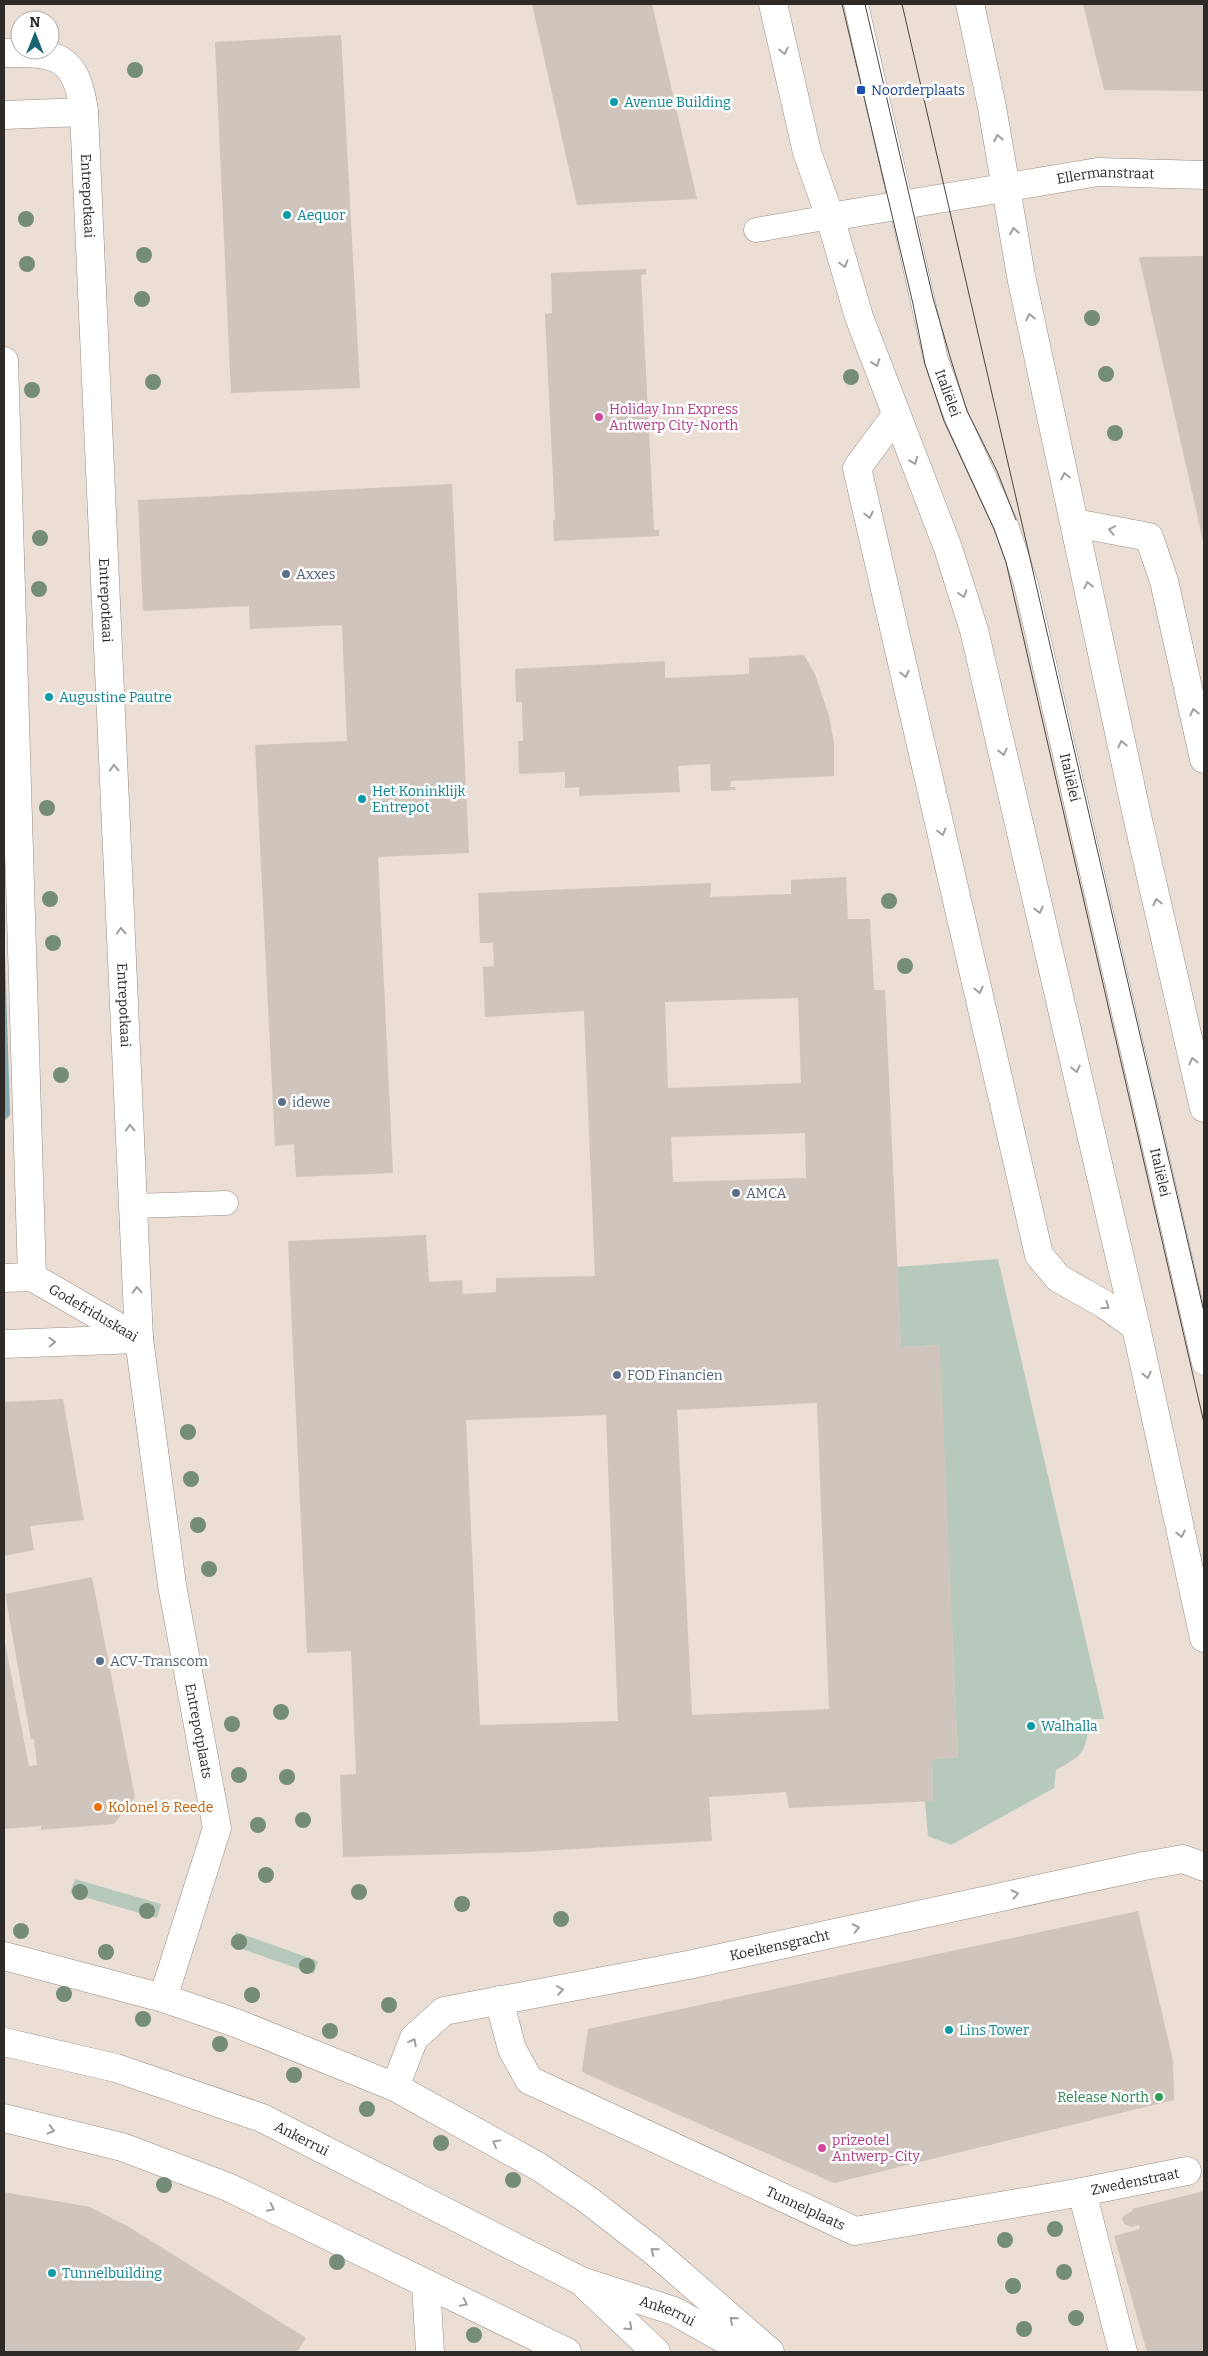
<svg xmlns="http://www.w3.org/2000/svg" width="1208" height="2356" viewBox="0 0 1208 2356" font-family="Bitter,serif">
	<rect width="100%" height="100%" fill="#eaded5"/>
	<g fill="#b7c9bd">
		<path d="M 998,1259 L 1104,1719 L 1091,1719 C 1083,1753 1088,1752 1056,1770 L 1054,1788 L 951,1845 L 928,1836 L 925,1801 L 933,1801 L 932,1759 L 958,1757 L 939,1345 L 901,1347 L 897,1267 Z"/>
		<polygon points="75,1879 161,1904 157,1918 70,1893"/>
		<polygon points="236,1932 318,1961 314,1974 230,1945"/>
	</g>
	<polygon fill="#83a8ae" points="4,922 10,1115 4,1121"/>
	<g fill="#d0c5bc" fill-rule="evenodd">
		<polygon points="532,4 652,4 697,199 577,205"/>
		<polygon points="1083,4 1204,4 1204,91 1104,90"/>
		<polygon points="341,35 360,388 231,393 215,42"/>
		<polygon points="1204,256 1204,541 1203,541 1139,257"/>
		<polygon points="646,269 646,274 641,275 654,530 659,530 659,536 554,541 553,520 555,520 545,314 552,313 551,273"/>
		<polygon points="452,484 469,853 378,857 393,1173 296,1177 294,1144 275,1146 255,745 347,741 342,625 250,629 249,606 143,611 138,500"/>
		<polygon points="804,655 815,674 829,716 834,743 834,776 731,781 730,787 735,787 736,790 711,791 710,764 678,766 680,792 579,796 579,787 565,788 565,772 519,774 518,741 523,741 522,702 516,702 515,669 665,661 665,678 749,674 749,658"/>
		<path d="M 846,877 L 848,919 L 870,919 L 874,990 L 885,990 L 901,1347 L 940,1345 L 958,1757 L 932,1759 L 933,1801 L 789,1808 L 786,1792 L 709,1797 L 712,1841 L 524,1852 L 343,1857 L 340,1775 L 356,1774 L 351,1651 L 307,1653 L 288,1241 L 426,1235 L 429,1282 L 462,1280 L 463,1294 L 496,1292 L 496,1278 L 595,1276 L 584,1011 L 485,1017 L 483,967 L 494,966 L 493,943 L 480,943 L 478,893 L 711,883 L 710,897 L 791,894 L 791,880 ZM 798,998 L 801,1083 L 668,1088 L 665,1002 ZM 805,1133 L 806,1178 L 673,1182 L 671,1137 ZM 817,1403 L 829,1709 L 692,1715 L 677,1410 ZM 606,1415 L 618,1721 L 480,1725 L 466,1420 Z"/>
		<polygon points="63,1399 84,1520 30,1526 34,1550 4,1556 4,1402"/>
		<polygon points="92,1577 135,1797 114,1824 41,1830 41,1826 4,1829 4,1638 29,1766 37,1765 34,1739 31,1740 5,1594"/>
		<polygon points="1138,1911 1173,2060 1174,2100 834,2183 586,2074 582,2071 588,2029"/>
		<polygon points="1204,2191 1204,2352 1147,2352 1114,2236 1140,2229 1139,2225 1131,2227 1124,2224 1122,2218 1126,2214 1133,2211 1132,2209"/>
		<polygon points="4,2192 90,2207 129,2227 306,2338 297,2352 4,2352"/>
	</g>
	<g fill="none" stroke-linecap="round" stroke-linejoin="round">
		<g stroke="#988e85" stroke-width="25">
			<g id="lane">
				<path id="s1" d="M 856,4 L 936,360 L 957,418 L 1006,525 L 1026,584 L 1204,1363"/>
				<polyline points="756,230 830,217"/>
				<polyline points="134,1206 226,1203"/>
			</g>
		</g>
		<g stroke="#988e85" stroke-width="29">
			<g id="street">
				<path id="s2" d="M 4,53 C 56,52 77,55 84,112 L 139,1339 L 172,1585 L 217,1828 L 163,1998"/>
				<polyline points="4,115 84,112"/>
				<polyline points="4,361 32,1277"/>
				<polyline points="896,415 857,468 1039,1255 1058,1278 1104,1304 1136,1327"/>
				<polyline points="1075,523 1149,537 1164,581 1204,759"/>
				<path id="s3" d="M 4,1278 L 32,1277 L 139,1339"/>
				<polyline points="4,1344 139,1339"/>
				<path id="s4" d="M 499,2000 L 512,2049 L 529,2080 L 855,2231 L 1082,2192 L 1123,2352"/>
				<path id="s5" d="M 1082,2192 L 1187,2171"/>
				<polyline points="426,2285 430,2352"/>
			</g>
		</g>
		<g stroke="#988e85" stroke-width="29">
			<g id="secondary">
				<polyline points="773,4 807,152 830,217 859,317 948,548 974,630 1136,1327 1204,1638"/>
				<polyline points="970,4 992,107 1021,276 1137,816 1204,1108"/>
				<path id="s6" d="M 830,217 L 1098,172 L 1204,175"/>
				<polyline points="4,1956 163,1998 236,2023 395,2087 539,2167 588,2200 655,2252 770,2352"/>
				<path id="s7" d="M 4,2042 L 116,2068 L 262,2118 L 581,2281 L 674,2311 L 747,2352"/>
				<path id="s8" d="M 395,2087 L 414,2038 L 444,2011 L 688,1965 L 1144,1866 L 1183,1859 L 1204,1867"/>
				<polyline points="4,2118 122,2147 228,2187 567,2352"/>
				<polyline points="586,2286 656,2352"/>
			</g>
		</g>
		<use href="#lane" stroke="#fff" stroke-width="24"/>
		<use href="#street" stroke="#fff" stroke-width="28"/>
		<use href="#secondary" stroke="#fff" stroke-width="28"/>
		<g stroke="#4a4541" stroke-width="1">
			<polyline points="842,4 913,304 925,364 944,421 994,529 1006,562 1204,1423"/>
			<polyline points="865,4 933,298 951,360 967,411 997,471 1016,520"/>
			<polyline points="902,4 1204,1312"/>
		</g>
	</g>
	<g fill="#758c79">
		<circle cx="135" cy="70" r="8"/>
		<circle cx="26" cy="219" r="8"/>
		<circle cx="144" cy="255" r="8"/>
		<circle cx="27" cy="264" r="8"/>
		<circle cx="142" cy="299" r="8"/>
		<circle cx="1092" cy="318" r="8"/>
		<circle cx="1106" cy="374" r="8"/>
		<circle cx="851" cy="377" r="8"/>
		<circle cx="153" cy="382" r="8"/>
		<circle cx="32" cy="390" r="8"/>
		<circle cx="1115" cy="433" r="8"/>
		<circle cx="40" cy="538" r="8"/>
		<circle cx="39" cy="589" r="8"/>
		<circle cx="47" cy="808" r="8"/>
		<circle cx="50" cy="899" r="8"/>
		<circle cx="889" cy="901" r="8"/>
		<circle cx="53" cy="943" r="8"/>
		<circle cx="905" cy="966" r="8"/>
		<circle cx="61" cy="1075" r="8"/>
		<circle cx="188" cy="1432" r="8"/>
		<circle cx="191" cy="1479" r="8"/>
		<circle cx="198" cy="1525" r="8"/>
		<circle cx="209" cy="1569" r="8"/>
		<circle cx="281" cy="1712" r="8"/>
		<circle cx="232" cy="1724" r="8"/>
		<circle cx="239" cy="1775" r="8"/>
		<circle cx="287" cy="1777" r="8"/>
		<circle cx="303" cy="1820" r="8"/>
		<circle cx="258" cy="1825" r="8"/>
		<circle cx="266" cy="1875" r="8"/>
		<circle cx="80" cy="1892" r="8"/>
		<circle cx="359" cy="1892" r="8"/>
		<circle cx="462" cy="1904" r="8"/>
		<circle cx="147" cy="1911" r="8"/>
		<circle cx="561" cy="1919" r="8"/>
		<circle cx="21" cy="1931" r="8"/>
		<circle cx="239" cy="1942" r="8"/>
		<circle cx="106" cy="1952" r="8"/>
		<circle cx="307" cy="1966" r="8"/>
		<circle cx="64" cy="1994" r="8"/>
		<circle cx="252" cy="1995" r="8"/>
		<circle cx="389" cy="2005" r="8"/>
		<circle cx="143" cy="2019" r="8"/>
		<circle cx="330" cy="2031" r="8"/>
		<circle cx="220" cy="2044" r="8"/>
		<circle cx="294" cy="2075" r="8"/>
		<circle cx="367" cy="2109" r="8"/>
		<circle cx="441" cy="2143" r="8"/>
		<circle cx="513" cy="2180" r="8"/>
		<circle cx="164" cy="2185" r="8"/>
		<circle cx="1055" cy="2229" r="8"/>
		<circle cx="1005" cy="2240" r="8"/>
		<circle cx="337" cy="2262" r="8"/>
		<circle cx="1064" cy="2272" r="8"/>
		<circle cx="1013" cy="2286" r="8"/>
		<circle cx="1076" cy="2318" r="8"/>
		<circle cx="1024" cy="2329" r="8"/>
		<circle cx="474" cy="2335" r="8"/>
	</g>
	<defs><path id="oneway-chevron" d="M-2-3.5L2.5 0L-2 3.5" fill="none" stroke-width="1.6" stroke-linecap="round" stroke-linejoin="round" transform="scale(1.25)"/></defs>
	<g stroke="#a19f9e">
		<use href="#oneway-chevron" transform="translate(784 51) rotate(77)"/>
		<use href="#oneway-chevron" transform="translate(998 138) rotate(-101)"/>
		<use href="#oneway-chevron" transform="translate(1014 231) rotate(-99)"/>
		<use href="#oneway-chevron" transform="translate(844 264) rotate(74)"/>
		<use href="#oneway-chevron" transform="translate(1030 317) rotate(-102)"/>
		<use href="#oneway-chevron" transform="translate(876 363) rotate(70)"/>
		<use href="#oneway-chevron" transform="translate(914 461) rotate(68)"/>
		<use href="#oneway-chevron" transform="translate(1065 476) rotate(-102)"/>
		<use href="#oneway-chevron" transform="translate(869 515) rotate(77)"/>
		<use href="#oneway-chevron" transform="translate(1112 530) rotate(-169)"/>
		<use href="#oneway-chevron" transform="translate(1088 585) rotate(-102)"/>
		<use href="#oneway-chevron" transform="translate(963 594) rotate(72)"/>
		<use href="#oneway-chevron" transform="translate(905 674) rotate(77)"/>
		<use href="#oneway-chevron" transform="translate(1194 712) rotate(-103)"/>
		<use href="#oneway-chevron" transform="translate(1122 744) rotate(-102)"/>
		<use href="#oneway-chevron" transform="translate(1003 752) rotate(77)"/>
		<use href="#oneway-chevron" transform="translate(114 768) rotate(-93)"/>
		<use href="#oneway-chevron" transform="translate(942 832) rotate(75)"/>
		<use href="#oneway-chevron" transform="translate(1157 902) rotate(-103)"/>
		<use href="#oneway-chevron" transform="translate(1039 910) rotate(77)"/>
		<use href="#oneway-chevron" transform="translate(121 931) rotate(-93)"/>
		<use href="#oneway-chevron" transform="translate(979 990) rotate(77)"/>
		<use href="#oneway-chevron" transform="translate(1193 1061) rotate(-103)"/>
		<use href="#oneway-chevron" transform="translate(1076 1069) rotate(77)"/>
		<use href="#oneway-chevron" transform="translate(130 1128) rotate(-93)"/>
		<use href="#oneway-chevron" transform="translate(137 1290) rotate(-92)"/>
		<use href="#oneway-chevron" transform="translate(1106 1306) rotate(34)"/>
		<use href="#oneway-chevron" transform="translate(52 1342) rotate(-2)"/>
		<use href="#oneway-chevron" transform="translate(1147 1375) rotate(78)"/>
		<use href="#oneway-chevron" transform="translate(1181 1534) rotate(78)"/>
		<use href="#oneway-chevron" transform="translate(1015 1894) rotate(-12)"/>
		<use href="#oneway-chevron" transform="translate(856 1928) rotate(-12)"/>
		<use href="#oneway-chevron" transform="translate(560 1990) rotate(-9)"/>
		<use href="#oneway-chevron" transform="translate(413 2042) rotate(-62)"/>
		<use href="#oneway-chevron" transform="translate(51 2130) rotate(14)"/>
		<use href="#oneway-chevron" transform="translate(496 2143) rotate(-151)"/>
		<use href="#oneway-chevron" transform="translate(271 2208) rotate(26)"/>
		<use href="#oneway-chevron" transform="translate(654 2251) rotate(-141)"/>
		<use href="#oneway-chevron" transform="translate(464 2303) rotate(26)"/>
		<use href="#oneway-chevron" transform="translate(733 2320) rotate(-139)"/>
		<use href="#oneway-chevron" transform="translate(629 2327) rotate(43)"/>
	</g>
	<rect fill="#1a4fb4" stroke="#fff" stroke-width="2" x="856" y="85" width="10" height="10" rx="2.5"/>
	<g fill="#0f9aa8" stroke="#fff" stroke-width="2">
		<circle cx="614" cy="102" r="5"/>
		<circle cx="287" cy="215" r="5"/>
		<circle cx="49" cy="697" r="5"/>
		<circle cx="362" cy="799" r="5"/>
		<circle cx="1031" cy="1726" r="5"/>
		<circle cx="949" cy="2030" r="5"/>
		<circle cx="52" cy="2273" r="5"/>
	</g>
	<g fill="#d1479c" stroke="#fff" stroke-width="2">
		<circle cx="599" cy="417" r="5"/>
		<circle cx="822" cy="2148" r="5"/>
	</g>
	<g fill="#5c6f8a" stroke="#fff" stroke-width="2">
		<circle cx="286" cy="574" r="5"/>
		<circle cx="282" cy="1102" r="5"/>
		<circle cx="736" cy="1193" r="5"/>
		<circle cx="617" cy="1375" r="5"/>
		<circle cx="100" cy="1661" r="5"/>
	</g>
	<circle fill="#e8710a" stroke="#fff" stroke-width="2" cx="98" cy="1807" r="5"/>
	<circle fill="#2e9e5b" stroke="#fff" stroke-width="2" cx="1159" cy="2097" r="5"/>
	<g text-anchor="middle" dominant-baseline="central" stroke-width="5" stroke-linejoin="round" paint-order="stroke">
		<g font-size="14" fill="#164399" stroke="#fff" text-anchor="start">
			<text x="871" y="90">Noorderplaats</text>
		</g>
		<g font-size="14" fill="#0d838f" stroke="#fff" text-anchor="start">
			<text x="624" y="102">Avenue Building</text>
			<text x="297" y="215">Aequor</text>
			<text x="59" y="697">Augustine Pautre</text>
			<text x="372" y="791">Het Koninklijk<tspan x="372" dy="16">Entrepot</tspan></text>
			<text x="1041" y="1726">Walhalla</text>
			<text x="959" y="2030">Lins Tower</text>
			<text x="62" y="2273">Tunnelbuilding</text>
		</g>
		<g font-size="14" fill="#2e2a27" stroke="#fff">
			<text stroke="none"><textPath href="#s6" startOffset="279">Ellermanstraat</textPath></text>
			<text stroke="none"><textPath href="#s2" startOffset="200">Entrepotkaai</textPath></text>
			<text stroke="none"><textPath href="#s1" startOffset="400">Italiëlei</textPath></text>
			<text stroke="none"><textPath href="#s2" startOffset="605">Entrepotkaai</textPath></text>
			<text stroke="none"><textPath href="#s1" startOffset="805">Italiëlei</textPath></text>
			<text stroke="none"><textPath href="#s2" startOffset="1010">Entrepotkaai</textPath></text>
			<text stroke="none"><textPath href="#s1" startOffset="1210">Italiëlei</textPath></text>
			<text stroke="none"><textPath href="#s3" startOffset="99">Godefriduskaai</textPath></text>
			<text stroke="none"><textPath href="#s2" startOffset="1741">Entrepotplaats</textPath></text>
			<text stroke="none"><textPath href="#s8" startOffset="435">Koeikensgracht</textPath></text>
			<text stroke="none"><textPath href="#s7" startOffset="314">Ankerrui</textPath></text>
			<text stroke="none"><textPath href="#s5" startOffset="54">Zwedenstraat</textPath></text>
			<text stroke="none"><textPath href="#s4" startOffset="391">Tunnelplaats</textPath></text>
			<text stroke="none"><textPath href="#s7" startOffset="719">Ankerrui</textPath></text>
		</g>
		<g font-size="14" fill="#b23c85" stroke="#fff" text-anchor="start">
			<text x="609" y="409">Holiday Inn Express<tspan x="609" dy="16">Antwerp City-North</tspan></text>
			<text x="832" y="2140">prizeotel<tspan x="832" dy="16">Antwerp-City</tspan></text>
		</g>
		<g font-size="14" fill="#4e5e75" stroke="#fff" text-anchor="start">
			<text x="296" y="574">Axxes</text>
			<text x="292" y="1102">idewe</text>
			<text x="746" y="1193">AMCA</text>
			<text x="627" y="1375">FOD Financien</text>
			<text x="110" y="1661">ACV-Transcom</text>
		</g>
		<g font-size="14" fill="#c56008" stroke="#fff" text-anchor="start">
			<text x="108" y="1807">Kolonel &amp; Reede</text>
		</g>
		<g font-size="14" fill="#27864d" stroke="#fff" text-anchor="end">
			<text x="1149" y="2097">Release North</text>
		</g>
	</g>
	<rect width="1208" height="2356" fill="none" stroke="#2e2a27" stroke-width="10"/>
	<g transform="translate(35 35)"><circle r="24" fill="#ffffff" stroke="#abaaa9"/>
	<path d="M0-4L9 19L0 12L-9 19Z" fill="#19656f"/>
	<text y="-8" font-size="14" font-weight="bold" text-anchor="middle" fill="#2e2a27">N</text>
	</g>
</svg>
